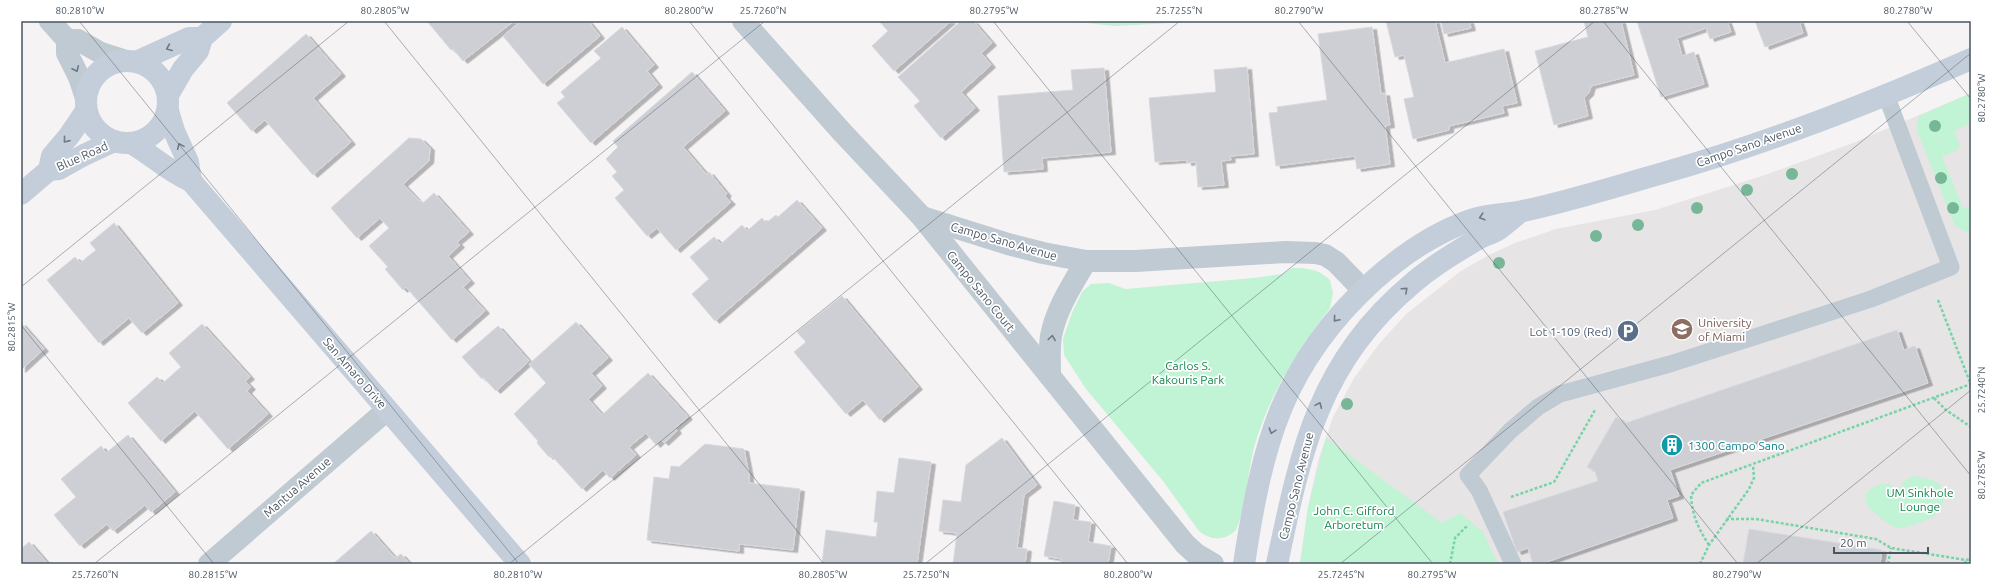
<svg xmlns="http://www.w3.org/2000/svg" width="1992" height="585" viewBox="0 0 1992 585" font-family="Ubuntu,sans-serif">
	<defs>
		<filter id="shadow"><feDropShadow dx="4.5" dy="2.5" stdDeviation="0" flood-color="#0004"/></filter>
	</defs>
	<rect width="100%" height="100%" fill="#f5f3f3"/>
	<polygon fill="#e6e4e5" points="1971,93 1971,564 1300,564 1308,507 1318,461 1333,417 1354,378 1379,344 1406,314 1461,271 1489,255 1515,243 1556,229 1655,210 1765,175 1853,143"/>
	<g fill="#c1f3d5">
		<polygon points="1067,21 1209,21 1115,26"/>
		<polygon points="1971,93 1971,123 1954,131 1960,146 1958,150 1942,156 1963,208 1971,206 1971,235 1955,226 1918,133 1917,125 1919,116"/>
		<path d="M 1292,268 C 1308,268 1318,269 1330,280 L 1333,293 L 1330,308 C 1298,349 1270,393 1255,444 C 1247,472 1247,503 1236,530 C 1225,541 1211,541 1199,531 L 1163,481 L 1086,389 L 1064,355 L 1063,339 L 1072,313 L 1082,292 L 1091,284 L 1109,283 L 1125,289 L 1253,278 L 1283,274 Z"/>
		<polygon points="1326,438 1442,523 1460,513 1483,532 1498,564 1300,564 1308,507"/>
		<path d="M 1913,476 L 1930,479 L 1940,484 C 1949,508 1939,516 1918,523 C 1911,525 1901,530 1894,527 C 1890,525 1871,511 1869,508 C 1867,504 1866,500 1865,496 C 1872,486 1878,483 1890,484 L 1895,490 L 1901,488 L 1903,482 Z"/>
	</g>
	<g fill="#cdcfd5" stroke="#d7d9de" filter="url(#shadow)">
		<polygon points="427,21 514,21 463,61 453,49 451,50"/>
		<polygon points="521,21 588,21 600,36 543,84 503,36"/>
		<polygon points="879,21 951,21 894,71 872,46 888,31"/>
		<polygon points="961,21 970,23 973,21 992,43 981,53 991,65 961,92 975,108 941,138 914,106 920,101 898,77"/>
		<polygon points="1386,21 1435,21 1445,63 1504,49 1517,103 1502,106 1504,113 1449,126 1449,130 1413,139 1404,99 1414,97 1404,55 1395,57"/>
		<polygon points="1441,21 1469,21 1471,28 1444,34"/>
		<polygon points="1584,21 1621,21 1634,75 1591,86 1589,93 1584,98 1588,116 1554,125 1535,51 1588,37"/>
		<polygon points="1637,21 1727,21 1731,32 1710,39 1706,28 1677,38 1682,56 1694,52 1704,84 1661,97"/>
		<polygon points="1755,21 1799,21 1803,33 1765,47"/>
		<polygon points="622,27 654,65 647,71 658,85 591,143 557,103 565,97 561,92 601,58 594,51"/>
		<polygon points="1372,27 1381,94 1385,93 1390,125 1385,126 1390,164 1357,169 1355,156 1276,166 1269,113 1278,112 1277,107 1327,100 1318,34"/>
		<polygon points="306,34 341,74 313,98 351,142 313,175 265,120 252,131 227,103"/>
		<polygon points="1247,67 1254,154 1230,156 1231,160 1221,161 1224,185 1198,187 1196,162 1187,163 1187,160 1155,162 1149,98 1216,92 1214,70"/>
		<polygon points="1104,68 1111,152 1042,158 1043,169 1004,172 998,96 1073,90 1071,70"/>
		<polygon points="692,72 725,111 683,147 707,175 709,172 727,194 725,196 731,202 676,250 657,228 647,236 615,198 624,190 612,176 617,172 606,159 618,147 613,141"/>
		<polygon points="409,138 421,139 430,148 429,161 403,184 419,201 420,200 423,203 434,193 469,232 457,242 460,245 448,256 470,281 463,287 485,311 452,340 406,287 403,290 385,269 388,267 369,246 389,228 380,218 357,238 331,208"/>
		<polygon points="797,200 822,228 715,321 692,294 709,279 690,257 714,237 721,244 742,225 747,231 762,218 766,223 776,215 778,217"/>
		<polygon points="114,223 178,303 142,333 129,318 99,343 47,280 75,257 80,263 96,250 90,243"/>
		<polygon points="842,296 918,387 880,420 863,400 846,414 794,352 806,342 797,332"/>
		<polygon points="576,322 608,358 591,373 602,386 588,399 602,415 648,373 688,417 675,428 677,431 664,443 661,440 656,445 646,433 629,447 636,455 610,478 603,470 582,489 551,455 549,457 537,443 538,441 514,414 546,383 529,364"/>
		<polygon points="21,323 44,349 21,370"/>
		<polygon points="202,324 250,377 245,381 251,387 247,391 268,414 228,449 195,411 161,441 128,403 157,377 163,383 181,367 169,353"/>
		<polygon points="498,326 529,361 496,391 483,377 482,379 462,357"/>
		<polygon points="1897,330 1904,350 1915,346 1928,383 1670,470 1679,496 1667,500 1673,518 1541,564 1533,564 1528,548 1517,552 1503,512 1598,481 1595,471 1587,467 1616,417 1626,423"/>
		<polygon points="128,435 175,492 151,512 145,505 113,531 107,524 80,546 54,515 76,497 61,479 101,446 106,453"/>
		<polygon points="1002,438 1037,485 1024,495 1017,548 1027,549 1025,564 953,564 957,533 939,531 943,500 961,502 966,465"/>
		<polygon points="705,444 744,449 749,475 749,483 800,489 793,550 739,544 739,551 647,540 654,477 669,479 671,466 679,467"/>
		<polygon points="899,458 931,462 917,564 822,564 826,530 876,537 878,522 874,522 877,491 894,493"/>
		<polygon points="1054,501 1075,505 1073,520 1091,522 1088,542 1111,546 1108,564 1061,564 1062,559 1044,556"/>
		<polygon points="1749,529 1882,550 1880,564 1743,564"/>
		<polygon points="371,531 395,558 401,554 410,564 333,564"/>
		<polygon points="29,542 48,564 21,564 21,549"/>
	</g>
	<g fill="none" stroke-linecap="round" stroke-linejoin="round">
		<g stroke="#76d4a7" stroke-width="2.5" stroke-dasharray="3 2" stroke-linecap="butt">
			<polyline points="1938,300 1971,385"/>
			<polyline points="1934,398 1946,410 1971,427"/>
			<polyline points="1511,497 1554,482 1595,410"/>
			<polyline points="1726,519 1756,519 1876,539 1891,548 1966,560 1971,559"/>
			<path d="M 1709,545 C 1698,528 1692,515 1691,495 L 1701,483 L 1971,384"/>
			<polyline points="1450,564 1455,538 1468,525"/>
			<polyline points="1700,564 1709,545 1749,489 1754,478 1753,465"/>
			<polyline points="1888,564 1891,548"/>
			<polyline points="1965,564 1966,560"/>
		</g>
		<polyline stroke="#c0cad3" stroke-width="17" points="1513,564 1479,490 1468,475 1510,431 1538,407 1560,394 1670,364 1776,330 1871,299 1951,267 1886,95"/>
		<g stroke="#c0cad3" stroke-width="22">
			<polyline points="50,21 67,40 67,53 79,77 86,98"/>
			<polyline points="743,21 842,132 922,217 1185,544 1196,554 1213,564"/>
			<polyline points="67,40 78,40 101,53 126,61"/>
			<polyline points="922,217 1008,244 1043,253 1086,261 1136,261 1285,252 1315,253 1325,255 1336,262 1363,290"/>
			<path d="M 1050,376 C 1050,364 1049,349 1051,336 C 1056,309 1072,285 1086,261"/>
			<polyline points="209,564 387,410"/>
		</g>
		<g stroke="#c3ceda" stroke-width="22">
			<circle cx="127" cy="102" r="41"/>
			<polyline points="136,62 189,38 202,38"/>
			<polyline points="168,95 183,69 198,51 202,38 221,21"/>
			<polyline points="168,111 174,131 188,162 191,181"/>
			<path d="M 131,143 C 152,155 169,172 191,181 L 520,564"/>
			<polyline points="49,170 52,156 69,136 86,111"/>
			<polyline points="21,194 49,170 59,169 84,155 114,141"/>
			<path d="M 1244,564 C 1262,446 1281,365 1373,281 C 1402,255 1434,233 1471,220 C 1490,213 1505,215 1523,211 C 1570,201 1617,186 1663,173 C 1768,143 1871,103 1971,59"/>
			<path d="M 1277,564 C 1301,449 1319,361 1414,282 C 1434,265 1457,251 1480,238 C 1486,235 1493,233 1499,229 C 1506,224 1513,218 1520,212"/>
		</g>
	</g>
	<g fill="#78b698">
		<circle cx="1935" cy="126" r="6"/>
		<circle cx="1792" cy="174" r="6"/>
		<circle cx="1941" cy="178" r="6"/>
		<circle cx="1747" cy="190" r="6"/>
		<circle cx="1697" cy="208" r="6"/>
		<circle cx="1953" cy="208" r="6"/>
		<circle cx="1638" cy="225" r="6"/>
		<circle cx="1596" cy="236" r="6"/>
		<circle cx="1499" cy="263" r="6"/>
		<circle cx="1347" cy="404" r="6"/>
	</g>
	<defs><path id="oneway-chevron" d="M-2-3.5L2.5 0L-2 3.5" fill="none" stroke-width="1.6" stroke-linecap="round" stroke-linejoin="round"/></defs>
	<g stroke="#6e7a86">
		<use href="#oneway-chevron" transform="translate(169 48) rotate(157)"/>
		<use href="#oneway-chevron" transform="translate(66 140) rotate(129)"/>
		<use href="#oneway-chevron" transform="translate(180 146) rotate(-114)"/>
		<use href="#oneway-chevron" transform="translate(1482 217) rotate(163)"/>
		<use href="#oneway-chevron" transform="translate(1405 290) rotate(-42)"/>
		<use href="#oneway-chevron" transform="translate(1336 319) rotate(131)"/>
		<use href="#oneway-chevron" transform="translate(1319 405) rotate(-66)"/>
		<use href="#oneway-chevron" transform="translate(1272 431) rotate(108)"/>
	</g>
	<g stroke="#6d7984">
		<use href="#oneway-chevron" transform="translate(76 69) rotate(65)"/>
		<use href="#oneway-chevron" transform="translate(1052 338) rotate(-82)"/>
	</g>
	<path fill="none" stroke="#495662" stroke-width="1" stroke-opacity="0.45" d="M 79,21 L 519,564M 384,21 L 824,564M 689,21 L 1128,564M 993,21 L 1433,564M 1298,21 L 1738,564M 1603,21 L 1971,476M 1907,21 L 1971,99M 21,287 L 349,21M 21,325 L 214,564M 94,564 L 765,21M 509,564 L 1180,21M 925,564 L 1595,21M 1340,564 L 1971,53M 1756,564 L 1971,390"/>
	<defs>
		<g id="university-disc" transform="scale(1.15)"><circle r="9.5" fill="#8d6e63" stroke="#fff"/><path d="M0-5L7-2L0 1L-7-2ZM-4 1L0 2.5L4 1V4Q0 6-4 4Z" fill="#fff"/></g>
		<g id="parking-disc" transform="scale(1.15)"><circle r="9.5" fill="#5c6f8a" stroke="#fff"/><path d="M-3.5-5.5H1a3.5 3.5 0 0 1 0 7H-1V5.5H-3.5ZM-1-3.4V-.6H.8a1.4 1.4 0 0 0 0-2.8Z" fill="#fff"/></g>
		<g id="building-disc" transform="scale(1.15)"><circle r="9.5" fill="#0f9aa8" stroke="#fff"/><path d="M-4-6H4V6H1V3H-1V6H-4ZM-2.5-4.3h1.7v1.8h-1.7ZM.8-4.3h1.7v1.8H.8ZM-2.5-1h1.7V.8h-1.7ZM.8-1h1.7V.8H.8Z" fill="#fff"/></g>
	</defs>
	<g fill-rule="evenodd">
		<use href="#university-disc" x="1682" y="329"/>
		<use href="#parking-disc" x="1628" y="331"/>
		<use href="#building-disc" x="1672" y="445"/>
	</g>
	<g text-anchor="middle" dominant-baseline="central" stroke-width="3.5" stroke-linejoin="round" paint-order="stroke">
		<g font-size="12" fill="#495662" stroke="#fff">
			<text transform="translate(1749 145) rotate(-19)">Campo Sano Avenue</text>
			<text transform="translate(82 156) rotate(-24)">Blue Road</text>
			<text transform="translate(1004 241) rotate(16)">Campo Sano Avenue</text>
			<text transform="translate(981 291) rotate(51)">Campo Sano Court</text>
			<text transform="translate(355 373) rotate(49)">San Amaro Drive</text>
			<text transform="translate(1296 486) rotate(-76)">Campo Sano Avenue</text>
			<text transform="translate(297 487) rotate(-41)">Mantua Avenue</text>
		</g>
		<g font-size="12" fill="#785e54" stroke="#fff" text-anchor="start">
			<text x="1698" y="322">University<tspan x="1698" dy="14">of Miami</tspan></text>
		</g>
		<g font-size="12" fill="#4e5e75" stroke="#fff" text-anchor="end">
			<text x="1612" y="331">Lot 1-109 (Red)</text>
		</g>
		<g font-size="12" fill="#12854d" stroke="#fff">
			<text x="1188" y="365">Carlos S.<tspan x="1188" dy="14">Kakouris Park</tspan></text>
			<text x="1920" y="492">UM Sinkhole<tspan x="1920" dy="14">Lounge</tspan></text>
			<text x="1354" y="510">John C. Gifford<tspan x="1354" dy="14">Arboretum</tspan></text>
		</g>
		<g font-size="12" fill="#0d838f" stroke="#fff" text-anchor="start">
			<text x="1688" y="445">1300 Campo Sano</text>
		</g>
	</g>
	<rect width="1992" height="585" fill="none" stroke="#ffffff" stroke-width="44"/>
	<path d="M1834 547v6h94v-6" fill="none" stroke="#495662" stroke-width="2"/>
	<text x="1840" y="547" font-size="12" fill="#495662" stroke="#ffffff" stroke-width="3" paint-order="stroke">20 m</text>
	<rect x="22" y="22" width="1948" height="541" fill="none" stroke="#495662" stroke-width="1.5"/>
	<g font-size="10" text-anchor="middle" fill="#495662">
		<text x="80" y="14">80.2810°W</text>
		<text x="385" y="14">80.2805°W</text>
		<text x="689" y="14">80.2800°W</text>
		<text x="763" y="14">25.7260°N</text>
		<text x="994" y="14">80.2795°W</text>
		<text x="1179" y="14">25.7255°N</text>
		<text x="1299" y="14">80.2790°W</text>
		<text x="1604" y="14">80.2785°W</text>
		<text x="1908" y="14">80.2780°W</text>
		<text transform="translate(1981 98) rotate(-90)" y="4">80.2780°W</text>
		<text transform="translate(11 327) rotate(-90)" y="4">80.2815°W</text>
		<text transform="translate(1981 390) rotate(-90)" y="4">25.7240°N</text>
		<text transform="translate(1981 475) rotate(-90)" y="4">80.2785°W</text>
		<text x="95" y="578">25.7260°N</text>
		<text x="213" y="578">80.2815°W</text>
		<text x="518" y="578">80.2810°W</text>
		<text x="823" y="578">80.2805°W</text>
		<text x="926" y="578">25.7250°N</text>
		<text x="1128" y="578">80.2800°W</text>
		<text x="1341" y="578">25.7245°N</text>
		<text x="1432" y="578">80.2795°W</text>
		<text x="1737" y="578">80.2790°W</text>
	</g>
</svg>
